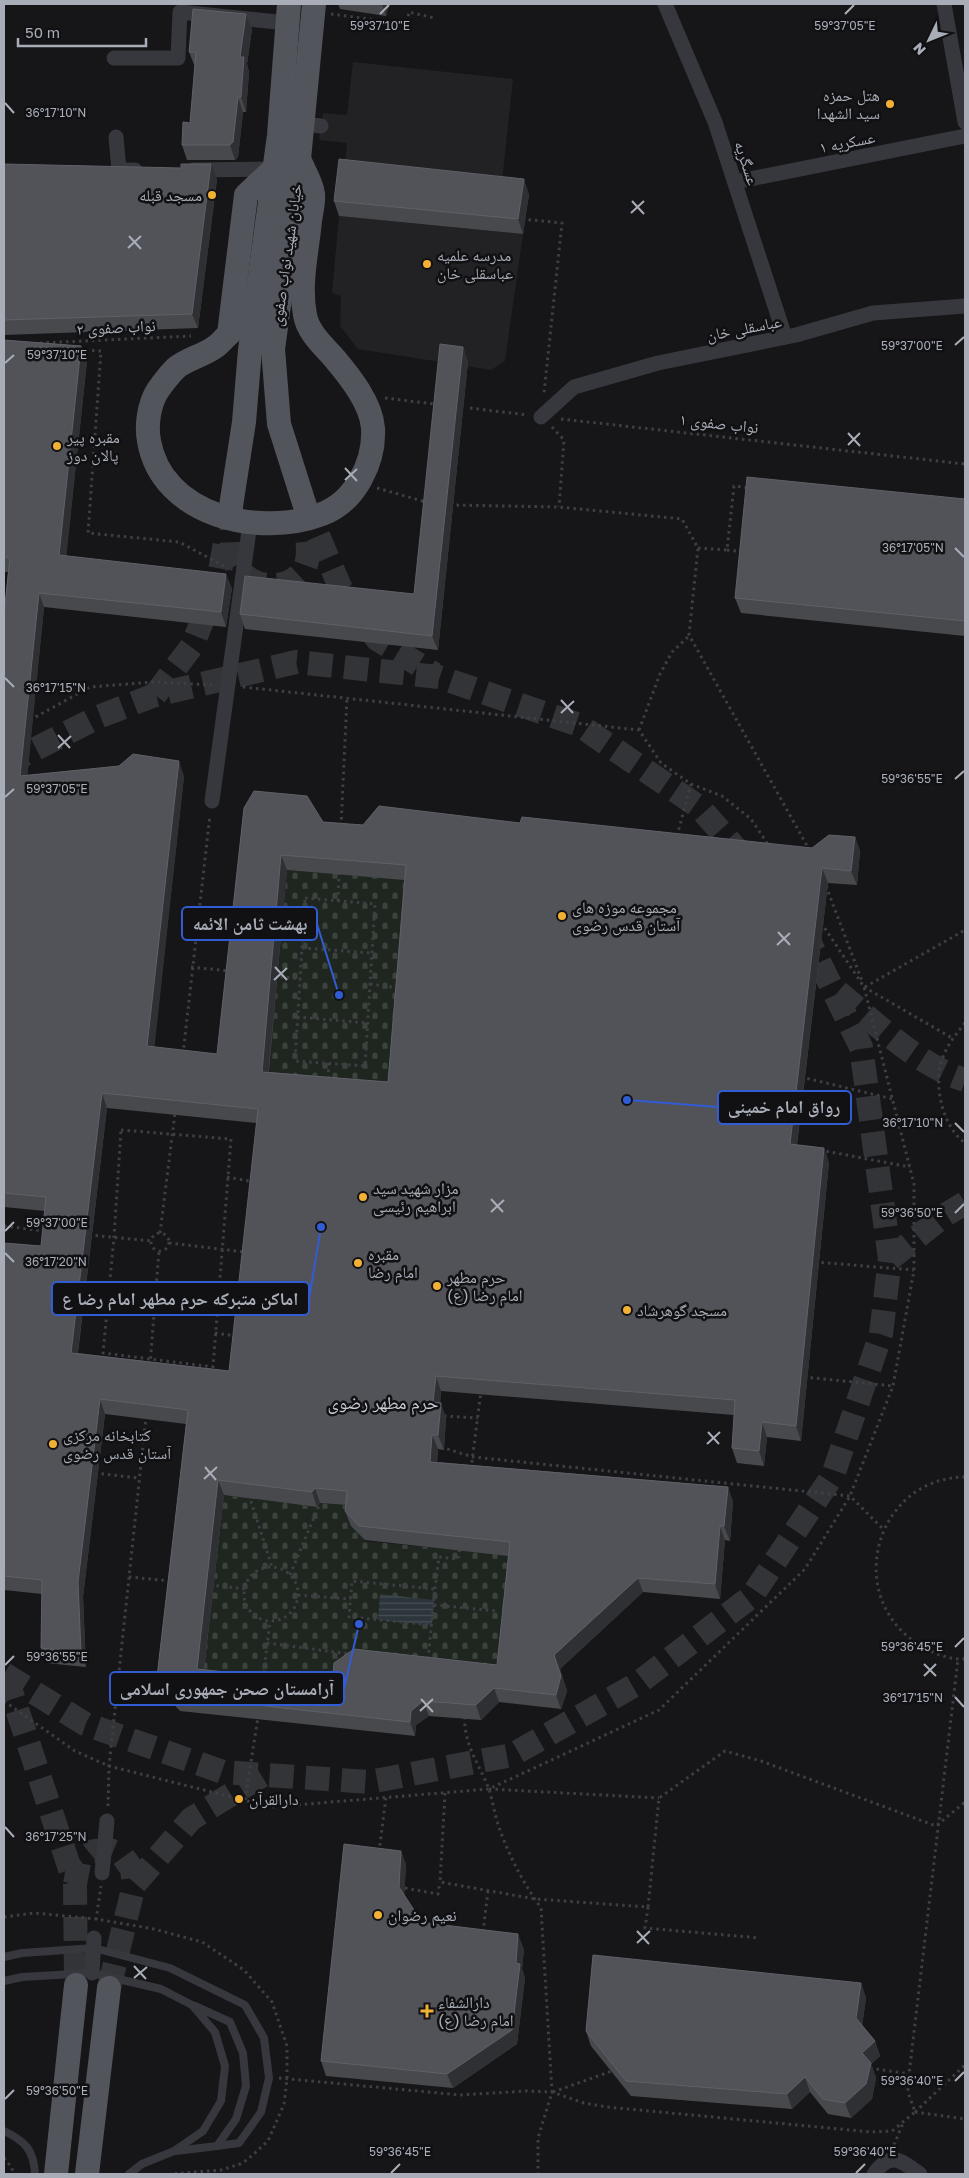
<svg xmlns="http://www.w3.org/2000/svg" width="969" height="2178" viewBox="0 0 969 2178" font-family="'Golos Text','Noto Naskh Arabic',sans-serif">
	<defs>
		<pattern id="cemetery-stones" width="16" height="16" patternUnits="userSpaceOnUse" patternTransform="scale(1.25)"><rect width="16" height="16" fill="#1e261f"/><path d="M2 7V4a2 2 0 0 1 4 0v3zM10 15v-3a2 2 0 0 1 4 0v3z" fill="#3c433d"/></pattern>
		<pattern id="water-rules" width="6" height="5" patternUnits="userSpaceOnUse" patternTransform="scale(1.25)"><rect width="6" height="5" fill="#2c353c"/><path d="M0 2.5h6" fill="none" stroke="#485056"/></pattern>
	</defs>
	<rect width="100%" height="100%" fill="#161618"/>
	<g fill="#222225">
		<polygon points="353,62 513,79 501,191 344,174 347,143 319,140 323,113 347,115"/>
		<polygon points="339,216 523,234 505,361 491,370 358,349 340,326 341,296 332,293"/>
	</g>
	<g fill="url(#cemetery-stones)">
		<polygon points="287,870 411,880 394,1097 268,1087"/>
		<polygon points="224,1495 317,1507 320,1503 352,1506 365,1541 515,1556 503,1679 337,1698 202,1684"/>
	</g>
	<polygon fill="url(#water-rules)" points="380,1594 434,1600 432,1625 378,1620"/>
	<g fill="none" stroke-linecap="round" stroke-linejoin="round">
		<g stroke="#333438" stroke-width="24" stroke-dasharray="24 12" stroke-linecap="butt">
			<polyline points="304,503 341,589 377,639 434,674"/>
			<path d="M 231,506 C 232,519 230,549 234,560 C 244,587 282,594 301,573 C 313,561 306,535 305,520"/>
			<polyline points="155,695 192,646 218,582 226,537"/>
			<polyline points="4,765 98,717 155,695 296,662 439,677 579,725 699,807 748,862"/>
			<path d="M 838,992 C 877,1024 917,1065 965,1080"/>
			<polyline points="890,1259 942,1217 965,1203"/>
			<polyline points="4,1674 85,1724 223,1772 369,1782 512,1755 637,1684 752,1596 833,1475 881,1334 890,1259 861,1047 805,933"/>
			<polyline points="6,1676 75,1884 76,1985"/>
			<polyline points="75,1884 79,1863 94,1851 110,1850 122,1855 132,1869 134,1885"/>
			<polyline points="109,1988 134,1885 191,1819 263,1775"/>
		</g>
		<g stroke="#3d3f44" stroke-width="3" stroke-dasharray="2.5 4" stroke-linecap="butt">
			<polyline points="331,14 407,24 409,12 434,18"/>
			<polyline points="522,219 562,223 544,393"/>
			<polyline points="40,343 191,336"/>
			<polyline points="79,350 101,351 88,533 179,542 228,568"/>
			<polyline points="385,398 434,404"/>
			<polyline points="470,408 527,415"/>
			<polyline points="561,419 965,464"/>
			<polyline points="552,427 564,440 559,507"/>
			<polyline points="377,488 426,502"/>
			<polyline points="450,505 559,507 682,519 698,548 689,635 810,851"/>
			<polyline points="698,548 727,550 734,486 750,488"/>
			<polyline points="727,550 744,552"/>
			<polyline points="243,687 639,730 661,763 691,784 722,796 751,819 769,846"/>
			<polyline points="30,720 90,687 154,682 212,685"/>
			<polyline points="639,730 660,674 672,652 689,636"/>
			<polyline points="341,826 347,698"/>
			<polyline points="677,836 691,784"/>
			<polyline points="826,886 862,981"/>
			<polygon points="305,898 375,904 365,1066 295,1061"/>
			<polyline points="338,901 339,872"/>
			<polyline points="302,948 372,953"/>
			<polyline points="191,967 228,971"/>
			<polyline points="274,976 301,979"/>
			<polyline points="370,984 399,988"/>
			<polyline points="864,987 952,1038"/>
			<polyline points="865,987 965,930"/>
			<polyline points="297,1017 368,1023"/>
			<path d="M 965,1023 C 955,1035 946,1047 941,1062 C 934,1088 943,1127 965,1143"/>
			<polyline points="183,1054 210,815"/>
			<polyline points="328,1063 329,1080"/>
			<polyline points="801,1077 893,1099"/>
			<polygon points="121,1130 231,1139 213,1367 103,1353 114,1237"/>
			<polyline points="820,1150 910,1167"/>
			<polyline points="227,1177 254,1182"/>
			<polyline points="4,1226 45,1231"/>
			<polyline points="160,1233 175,1113"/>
			<circle cx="160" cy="1242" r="9"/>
			<polyline points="89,1235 152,1241"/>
			<polyline points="169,1243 245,1252"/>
			<polyline points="815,1262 914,1270"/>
			<polyline points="215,1333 236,1336"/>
			<polyline points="150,1365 159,1251"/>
			<polyline points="804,1377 893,1386"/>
			<polyline points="444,1416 478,1418"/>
			<polyline points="441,1447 473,1457 850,1496 883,1529"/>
			<polyline points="471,1469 481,1391"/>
			<polyline points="95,1473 139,1478"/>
			<path d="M 965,1477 C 875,1478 843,1596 918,1644 C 932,1653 949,1660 965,1659"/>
			<polyline points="249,1495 272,1567"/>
			<circle cx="271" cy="1594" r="27"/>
			<polyline points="290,1575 320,1503 319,1499"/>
			<polyline points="129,1577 171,1581"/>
			<polyline points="210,1585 246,1589"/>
			<polyline points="435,1589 439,1557 458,1559 460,1547"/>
			<polyline points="298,1595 351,1599"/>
			<polyline points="434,1605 497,1611"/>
			<polyline points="267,1643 350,1654"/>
			<polyline points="428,1659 435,1589 352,1581 349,1617 432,1625"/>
			<polyline points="263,1679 270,1621"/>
			<polyline points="4,1701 75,1751 109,1766 271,1807 489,1789 659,1710 805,1569 850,1496 893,1386 914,1270 914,1184 864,987 822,924"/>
			<path d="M 465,1717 C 463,1743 480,1766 489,1789 C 493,1802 495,1817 500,1830 C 510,1858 524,1884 541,1908 L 552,2092 L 538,2138 L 538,2174"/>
			<polyline points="489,1789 659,1798"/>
			<polyline points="445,1793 440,1882 535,1899 648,1907 659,1798 725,1751 761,1761 936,1826 965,1802"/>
			<polyline points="245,1800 258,1717"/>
			<polyline points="108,1806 109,1766 146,1417"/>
			<polyline points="379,1852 386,1797"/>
			<polyline points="405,1888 438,1894 440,1882"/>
			<polyline points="648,1907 645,1928 760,1938"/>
			<polyline points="4,1917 34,1913 96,1919 154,1929 202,1942 244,1970 272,2002 287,2046 287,2079 284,2104 268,2141 247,2160 240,2164 221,2170 170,2174"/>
			<polyline points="96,1920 101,1886"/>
			<polyline points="483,1932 488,1891"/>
			<polyline points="870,2068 909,2074"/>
			<polyline points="279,2078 460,2095 527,2091 552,2092 584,2103 607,2107 871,2132 892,2131 915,2112 908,2092 908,2083 958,1659"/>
			<polyline points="553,2092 612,2071"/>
			<polyline points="915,2112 965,2065"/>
			<polyline points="915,2112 965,2119"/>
			<polyline points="894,2145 903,2123"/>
			<polyline points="4,2158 12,2168 13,2174"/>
		</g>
		<g stroke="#37383d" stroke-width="8">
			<polyline points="4,1957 22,1953 94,1948 170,1968 245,2005 264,2038 269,2078 261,2112 239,2143 217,2146"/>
			<polyline points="4,1981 22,1977 92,1973 161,1989 192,2005 215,2032 225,2066 221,2101 203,2131 174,2151 142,2164 129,2174"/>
			<path d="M 4,2131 C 25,2141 34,2150 35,2174"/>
			<polyline points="176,2151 217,2146 236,2119 246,2086 243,2053 230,2022 195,2006"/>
		</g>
		<g stroke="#37383d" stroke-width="15">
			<polyline points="665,4 715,122 785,337"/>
			<polyline points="944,4 965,122"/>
			<polyline points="114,58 178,58 180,12 287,23"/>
			<polyline points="303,124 321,126"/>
			<polyline points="116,137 119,170 135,170"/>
			<polyline points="193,170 274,169"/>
			<polyline points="735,182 965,136"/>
			<polyline points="541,417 574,387 658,363 796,335 873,313 965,306"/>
			<polyline points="212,801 250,523"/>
			<polyline points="102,1873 107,1821"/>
			<polyline points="92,1973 94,1938"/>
			<path d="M 874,2174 C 890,2151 901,2160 920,2174"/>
		</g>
		<g stroke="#53555c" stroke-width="24">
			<path d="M 274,169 L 246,195 L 229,334 C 224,338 220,344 215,347 C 203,356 186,359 175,369 C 169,375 163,383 158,390 C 149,404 146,425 149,441 C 162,516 259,538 322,514 C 355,502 375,462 373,428 C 371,403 350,377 335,359 C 324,346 308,333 305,315 C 299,284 307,252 310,221 C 311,212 314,203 313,194 C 312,183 303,169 299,159"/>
			<polyline points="304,503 279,424 273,349 299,159 314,4"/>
			<polyline points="231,506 244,422 250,350 279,135 289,4"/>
			<polyline points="56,2174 76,1985"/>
			<polyline points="87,2174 109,1988"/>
		</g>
	</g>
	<g fill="#47494d" fill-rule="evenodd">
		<polygon points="338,4 389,4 386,16 340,9"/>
		<polygon points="246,14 252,29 247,64 249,72 246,112 243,112 238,157 235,160 187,160 182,145 190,123 195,67 189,52"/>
		<polygon points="4,164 217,179 198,328 4,335"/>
		<polygon points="529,194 523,234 339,216 334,201"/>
		<path d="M 4,340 L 81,346 L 87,361 L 66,556 L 232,588 L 226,627 L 44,607 L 27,775 L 184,776 L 154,1047 L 217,1054 L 244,808 L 323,822 L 363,825 L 520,823 L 812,848 L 855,837 L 860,851 L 857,885 L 828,883 L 797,1145 L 824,1148 L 829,1163 L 801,1441 L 767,1437 L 764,1466 L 737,1463 L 732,1448 L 734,1415 L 441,1391 L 440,1403 L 446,1418 L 444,1450 L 438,1449 L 437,1462 L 728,1487 L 733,1502 L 730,1541 L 725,1540 L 720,1599 L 643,1592 L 560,1669 L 567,1691 L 561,1709 L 499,1702 L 481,1720 L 429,1716 L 416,1725 L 415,1736 L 180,1711 L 162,1692 L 157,1677 L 186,1424 L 105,1414 L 83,1597 L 86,1667 L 46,1663 L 41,1648 L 42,1594 L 4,1590 L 4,1243 L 41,1246 L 45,1211 L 4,1207 L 4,614 L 8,572 L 4,572 ZM 287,870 L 404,880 L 388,1082 L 269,1072 ZM 107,1108 L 257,1123 L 229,1371 L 78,1353 ZM 224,1495 L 317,1507 L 320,1503 L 346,1505 L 345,1511 L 351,1526 L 365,1540 L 508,1556 L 497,1665 L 332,1683 L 204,1670 Z"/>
		<polygon points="463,347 468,362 438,650 245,629 240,614 414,594"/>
		<polygon points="965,499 965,636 741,613 735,598"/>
		<polygon points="401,1851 406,1865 404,1896 419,1922 524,1949 522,1969 525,1978 517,2044 453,2088 326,2076 321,2061"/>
		<polygon points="861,1983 866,1998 862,2026 875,2041 880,2056 871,2064 876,2078 872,2099 851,2118 828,2114 810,2092 792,2109 631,2096 591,2046 586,2031"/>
	</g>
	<g fill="#2f3033">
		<polygon points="382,4 389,4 386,16"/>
		<polygon points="246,14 252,29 247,64 249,72 246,112 241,97 240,57"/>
		<polygon points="238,97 243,112 238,157 235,160 230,145"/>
		<polygon points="211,164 217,179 198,328 192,314"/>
		<polygon points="524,179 529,194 523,234 518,219"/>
		<polygon points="81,346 87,361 65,570 59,555"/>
		<polygon points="463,347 468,362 438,650 432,636"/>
		<polygon points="226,574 232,588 226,627 221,612"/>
		<polygon points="39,593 44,607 26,790 20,776"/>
		<polygon points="179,761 184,776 153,1061 147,1046"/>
		<polygon points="855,837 860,851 857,885 851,871"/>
		<polygon points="281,855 287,870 267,1087 262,1072"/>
		<polygon points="822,868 828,883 795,1159 790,1144"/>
		<polygon points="102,1093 107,1108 76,1367 71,1353"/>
		<polygon points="824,1148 829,1163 801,1441 796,1426"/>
		<polygon points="436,1376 441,1391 439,1417 433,1402"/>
		<polygon points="100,1399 105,1414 83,1597 86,1667 81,1653 78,1582"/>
		<polygon points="441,1403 446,1418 444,1450 438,1435"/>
		<polygon points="762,1422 767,1437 764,1466 759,1451"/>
		<polygon points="432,1435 438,1449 435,1476 430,1462"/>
		<polygon points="218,1480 224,1495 202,1684 197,1669"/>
		<polygon points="728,1487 733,1502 730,1541 724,1526"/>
		<polygon points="315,1488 320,1503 317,1507 312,1492"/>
		<polygon points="720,1526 725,1540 720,1599 715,1584"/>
		<polygon points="638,1578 643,1592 560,1669 567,1691 561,1709 556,1695 554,1655"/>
		<polygon points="494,1688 499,1702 481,1720 476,1705"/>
		<polygon points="423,1701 429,1716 416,1725 415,1736 410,1722 411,1711"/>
		<polygon points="401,1851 406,1865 404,1902 399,1887"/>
		<polygon points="518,1934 524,1949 522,1969 525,1978 517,2044 453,2088 447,2074 516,1963"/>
		<polygon points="861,1983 866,1998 861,2033 856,2018"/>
		<polygon points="875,2041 880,2056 871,2064 876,2078 872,2099 851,2118 845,2103 862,2053"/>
		<polygon points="805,2077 810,2092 792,2109 787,2094"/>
	</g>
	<g fill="#525359" stroke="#5f6168" fill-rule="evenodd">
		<polygon points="193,9 246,14 240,57 244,57 241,97 238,97 233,142 230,145 182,145 183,122 190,123 196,52 189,52"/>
		<polygon points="339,159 524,179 518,219 334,201"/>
		<polygon points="4,164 181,168 181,164 211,164 192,314 4,320"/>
		<path d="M 4,340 L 81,346 L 59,555 L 226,574 L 221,612 L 39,593 L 20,776 L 119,766 L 133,754 L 179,761 L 147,1046 L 217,1054 L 244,808 L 254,791 L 307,796 L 323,822 L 363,825 L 379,806 L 520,823 L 522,817 L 812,848 L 829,835 L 855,837 L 851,871 L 822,868 L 790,1144 L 824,1148 L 796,1426 L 762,1422 L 759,1451 L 732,1448 L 735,1400 L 436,1376 L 433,1402 L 441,1403 L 438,1435 L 432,1435 L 430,1462 L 728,1487 L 724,1526 L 720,1526 L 715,1584 L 638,1578 L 554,1655 L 561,1676 L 556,1695 L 494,1688 L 476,1705 L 423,1701 L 411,1711 L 410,1722 L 174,1696 L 157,1677 L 188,1410 L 100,1399 L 78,1582 L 81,1653 L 41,1648 L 42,1580 L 4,1576 L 4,1243 L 41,1246 L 46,1197 L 4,1193 L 4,614 L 10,558 L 4,557 ZM 281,855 L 406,865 L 388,1082 L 262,1072 ZM 102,1093 L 258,1109 L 229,1371 L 71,1353 ZM 218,1480 L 312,1492 L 315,1488 L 347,1491 L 345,1511 L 359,1526 L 510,1542 L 497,1665 L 354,1649 L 334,1663 L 332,1683 L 197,1669 Z"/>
		<polygon points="440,344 463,347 432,636 240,614 245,576 414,594"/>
		<polygon points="747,477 965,499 965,621 735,598"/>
		<polygon points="344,1844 401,1851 399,1887 416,1913 419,1922 518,1934 516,1963 520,1964 512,2030 447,2074 321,2061"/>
		<polygon points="593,1955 861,1983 856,2018 875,2041 862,2053 871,2063 866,2084 845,2103 823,2099 805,2077 787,2094 626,2081 586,2031"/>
	</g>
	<path fill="none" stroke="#a8adb8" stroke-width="2" d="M 380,14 L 389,5M 845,14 L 854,5M 5,103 L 14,113M 632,201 L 644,214M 631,213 L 644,201M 129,236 L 141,249M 128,248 L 141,236M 955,345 L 964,337M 5,363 L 14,355M 848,433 L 860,446M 848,445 L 860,433M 345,468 L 357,481M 345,480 L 357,469M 955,548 L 964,557M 5,678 L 14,687M 561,700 L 573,713M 561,713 L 574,701M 58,735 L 70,748M 58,748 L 71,736M 955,779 L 964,771M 5,797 L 14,789M 778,932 L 790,945M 777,945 L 790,933M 275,967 L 287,980M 274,980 L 287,968M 955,1123 L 964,1132M 491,1199 L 503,1212M 491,1212 L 504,1200M 955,1213 L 964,1204M 5,1231 L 14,1222M 5,1253 L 14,1262M 708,1432 L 719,1444M 707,1444 L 720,1432M 205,1467 L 216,1480M 204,1479 L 217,1467M 955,1647 L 964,1638M 924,1664 L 936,1676M 5,1665 L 14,1656M 924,1676 L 936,1664M 955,1697 L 964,1707M 421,1699 L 433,1712M 420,1711 L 433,1699M 5,1827 L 14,1837M 637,1931 L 649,1944M 637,1943 L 650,1931M 134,1966 L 146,1979M 134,1978 L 147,1967M 955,2081 L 964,2072M 5,2099 L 14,2090M 391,2173 L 400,2164M 856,2173 L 865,2164"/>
	<g fill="#f2b134" stroke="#111113" stroke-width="2">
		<circle cx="890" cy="104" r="5"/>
		<circle cx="212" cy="195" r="5"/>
		<circle cx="427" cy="264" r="5"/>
		<circle cx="57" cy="446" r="5"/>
		<circle cx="562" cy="916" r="5"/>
		<circle cx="363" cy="1197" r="5"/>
		<circle cx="358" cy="1263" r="5"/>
		<circle cx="437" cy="1286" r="5"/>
		<circle cx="627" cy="1310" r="5"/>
		<circle cx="53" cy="1444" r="5"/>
		<circle cx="239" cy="1799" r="5"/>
		<circle cx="378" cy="1915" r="5"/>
		<path d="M424.5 2003.5h5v5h5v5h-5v5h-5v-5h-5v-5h5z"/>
	</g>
	<g text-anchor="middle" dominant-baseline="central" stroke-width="5" stroke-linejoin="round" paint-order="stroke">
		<g font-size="16" fill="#a8adb8" stroke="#111113" text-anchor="start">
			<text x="880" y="95" text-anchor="end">هتل حمزه<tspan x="880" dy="18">سید الشهدا</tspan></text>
			<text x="202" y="195" text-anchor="end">مسجد قبله</text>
			<text x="437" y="255">مدرسه علمیه<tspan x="437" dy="18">عباسقلی خان</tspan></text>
			<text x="67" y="437">مقبره پیر<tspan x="67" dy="18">پالان دوز</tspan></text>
			<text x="572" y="907">مجموعه موزه های<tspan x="572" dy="18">آستان قدس رضوی</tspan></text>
			<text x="373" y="1188">مزار شهید سید<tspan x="373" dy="18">ابراهیم رئیسی</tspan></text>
			<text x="368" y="1254">مقبره<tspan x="368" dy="18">امام رضا</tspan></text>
			<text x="447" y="1277">حرم مطهر<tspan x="447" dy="18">امام رضا (ع)</tspan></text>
			<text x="637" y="1310">مسجد گوهرشاد</text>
			<text x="63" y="1435">کتابخانه مرکزی<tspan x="63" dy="18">آستان قدس رضوی</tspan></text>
			<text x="249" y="1799">دارالقرآن</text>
			<text x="388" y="1915">نعیم رضوان</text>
			<text x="438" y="2002">دارالشفاء<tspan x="438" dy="18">امام رضا (ع)</tspan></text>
		</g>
		<g font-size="16" fill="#a8adb8" stroke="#111113">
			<text transform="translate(847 142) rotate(-11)">عسکریه ۱</text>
			<text transform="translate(747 163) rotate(72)">عسگریه</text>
			<text transform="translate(286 255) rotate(-82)">خیابان شهید نواب صفوی</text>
			<text transform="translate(116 327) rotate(-3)">نواب صفوی ۲</text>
			<text transform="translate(744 328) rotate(-11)">عباسقلی خان</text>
			<text transform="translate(719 423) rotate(6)">نواب صفوی ۱</text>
		</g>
		<g font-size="18" fill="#c9ccd4" stroke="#111113">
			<text x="383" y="1402">حرم مطهر رضوی</text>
		</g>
	</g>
	<g font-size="12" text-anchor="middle" fill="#a8adb8" stroke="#111113" stroke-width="5" stroke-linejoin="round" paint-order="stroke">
		<text x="380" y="30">59°37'10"E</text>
		<text x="845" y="30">59°37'05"E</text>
		<text x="56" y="117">36°17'10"N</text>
		<text x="912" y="350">59°37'00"E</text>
		<text x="57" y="359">59°37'10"E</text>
		<text x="913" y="552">36°17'05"N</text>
		<text x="56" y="692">36°17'15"N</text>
		<text x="912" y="783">59°36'55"E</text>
		<text x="57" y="793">59°37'05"E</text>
		<text x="913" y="1127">36°17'10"N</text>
		<text x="912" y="1217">59°36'50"E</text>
		<text x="57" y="1227">59°37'00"E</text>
		<text x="56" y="1266">36°17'20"N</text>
		<text x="912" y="1651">59°36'45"E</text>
		<text x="57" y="1661">59°36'55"E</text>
		<text x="913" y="1702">36°17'15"N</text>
		<text x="56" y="1841">36°17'25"N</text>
		<text x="912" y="2085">59°36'40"E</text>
		<text x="57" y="2095">59°36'50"E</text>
		<text x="400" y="2156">59°36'45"E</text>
		<text x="865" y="2156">59°36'40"E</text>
	</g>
	<path fill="none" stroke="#325cd3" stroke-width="2" d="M339 995L317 924M627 1100L718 1107M321 1227L309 1299M359 1624L344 1689"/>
	<g fill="#325cd3" stroke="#111113" stroke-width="2">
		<circle cx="339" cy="995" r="5"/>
		<circle cx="627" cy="1100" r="5"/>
		<circle cx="321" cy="1227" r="5"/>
		<circle cx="359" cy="1624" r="5"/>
	</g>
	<g fill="#111113" stroke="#325cd3" stroke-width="2">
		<rect x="182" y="907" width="135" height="33" rx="5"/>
		<rect x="718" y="1091" width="133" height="33" rx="5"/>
		<rect x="52" y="1282" width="257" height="33" rx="5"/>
		<rect x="110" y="1672" width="234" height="33" rx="5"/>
	</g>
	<g font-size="18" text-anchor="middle" font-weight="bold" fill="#a8adb8">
		<text x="250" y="930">بهشت ثامن الائمه</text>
		<text x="784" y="1113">رواق امام خمینی</text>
		<text x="180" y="1305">اماکن متبرکه حرم مطهر امام رضا ع</text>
		<text x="227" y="1695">آرامستان صحن جمهوری اسلامی</text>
	</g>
	<rect width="969" height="2178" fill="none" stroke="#a8adb8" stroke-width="10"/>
	<g transform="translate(929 40) rotate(227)" stroke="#111113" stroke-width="4" paint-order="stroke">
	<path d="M0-4L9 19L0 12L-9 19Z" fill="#a8adb8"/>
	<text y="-8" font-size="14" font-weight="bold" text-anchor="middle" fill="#a8adb8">N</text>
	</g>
	<path d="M18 38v8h128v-8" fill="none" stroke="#a8adb8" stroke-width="2.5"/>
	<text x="25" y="38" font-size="15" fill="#a8adb8" stroke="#111113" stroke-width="4" paint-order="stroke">50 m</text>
</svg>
